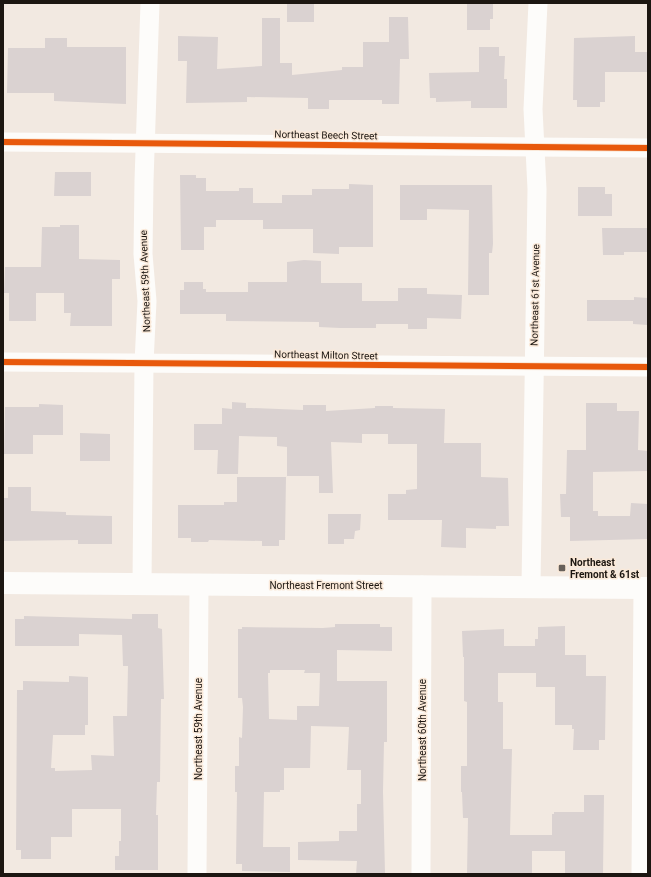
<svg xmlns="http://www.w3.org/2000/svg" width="651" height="877" viewBox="0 0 651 877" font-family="Roboto,sans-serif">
	<rect width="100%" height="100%" fill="#f2e9e1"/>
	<g fill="#dad2d1" fill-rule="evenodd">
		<rect x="287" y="3" width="27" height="19"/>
		<polygon points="467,3 493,3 493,19 490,19 490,30 467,30"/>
		<polygon points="389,17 408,17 409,59 400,59 399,104 382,104 382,100 329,100 329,109 308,109 308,98 247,97 247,102 186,103 187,61 178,61 178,36 218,37 217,69 262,66 262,18 280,18 280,63 292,63 292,75 342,70 342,67 363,67 363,42 389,42"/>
		<polygon points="635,36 635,52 647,52 647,72 605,72 605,102 600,102 600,107 577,107 577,100 573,100 574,38"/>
		<polygon points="45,38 67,38 67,47 126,47 126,104 54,101 54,93 7,93 8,48 45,48"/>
		<polygon points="479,47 499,47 499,56 505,56 504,79 507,79 507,108 471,108 471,101 436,102 436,98 430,98 429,73 479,72"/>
		<polygon points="55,172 91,172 91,196 54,196"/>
		<polygon points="180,175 196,175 196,178 206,178 206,191 239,191 239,188 253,188 253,203 282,203 282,195 312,195 312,189 349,189 349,184 373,185 373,247 339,247 339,254 313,253 313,229 263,229 263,220 216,220 216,227 204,227 204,250 181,250"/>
		<polygon points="400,185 492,185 493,244 492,253 489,253 489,295 468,295 469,210 427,209 427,220 400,220"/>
		<polygon points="578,187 605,187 605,194 612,194 612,216 578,216"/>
		<polygon points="60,225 79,225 79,259 120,260 120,279 112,279 112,326 70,326 71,313 64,313 64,293 36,293 36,321 9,321 9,293 4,293 5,267 41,267 42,227 60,227"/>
		<polygon points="602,228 648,228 648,252 624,252 624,255 603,255"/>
		<polygon points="304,260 321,261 321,283 362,283 362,301 398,301 398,288 427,288 427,294 462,295 461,319 427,318 427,329 408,329 408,324 376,324 376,328 340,328 319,327 319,322 226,321 226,314 180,314 180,290 184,290 184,282 203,282 203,289 206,289 206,292 248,292 248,282 287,282 287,262"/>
		<polygon points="634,297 648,298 648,325 633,324 633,321 587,321 587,300 634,300"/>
		<polygon points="232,402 246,403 246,408 251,408 303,410 303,405 326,405 326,411 375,408 375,406 393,406 393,408 445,409 444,443 481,443 481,477 508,478 509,526 496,526 496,529 466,528 466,548 441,547 442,520 388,520 388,494 406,494 406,490 417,489 417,444 388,444 388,434 362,434 362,443 331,442 333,493 319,493 319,476 287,476 287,447 277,446 277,437 239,436 238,474 217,474 218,450 194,450 194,424 222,424 222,408 232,409"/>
		<polygon points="586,403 617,403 617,411 639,411 638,450 648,451 648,471 593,472 593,511 598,511 598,516 630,516 631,503 648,504 648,539 570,541 570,517 561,517 560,494 566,494 567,450 586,450"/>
		<polygon points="39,404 63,405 63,435 33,435 33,454 4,454 5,407 39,407"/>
		<polygon points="80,433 110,434 110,461 80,461"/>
		<polygon points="237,477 286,477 285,540 279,540 279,546 262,546 262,541 209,540 208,542 191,542 191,538 178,538 178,505 224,505 224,502 237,502"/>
		<polygon points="8,487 31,487 31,511 66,512 66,515 112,516 112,544 78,544 78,540 3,541 3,498 8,498"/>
		<polygon points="328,514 361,514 360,530 355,531 354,539 344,539 344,544 328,544"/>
		<polygon points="132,614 158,614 158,628 162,629 164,699 161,699 160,782 157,782 156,815 158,815 158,870 115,870 115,856 119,856 119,841 121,841 121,809 72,809 72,837 51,837 51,859 21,859 21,850 16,850 17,690 23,690 23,681 69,682 69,676 88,677 88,725 85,725 85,735 53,735 51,768 55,768 55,771 92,770 91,755 114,756 113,716 127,716 128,666 123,666 122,635 79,634 79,646 15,646 15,619 24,619 24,616 132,619"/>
		<path d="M 335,624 L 380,624 L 380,627 L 392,627 L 392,651 L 337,650 L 337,681 L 387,681 L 387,742 L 384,742 L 383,792 L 385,873 L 356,874 L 357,861 L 298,860 L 298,842 L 339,841 L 339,831 L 357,831 L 357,804 L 361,804 L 361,770 L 347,770 L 349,727 L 311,726 L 310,768 L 284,768 L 284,790 L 280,790 L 280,792 L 264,792 L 263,847 L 290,847 L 290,872 L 242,871 L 242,864 L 236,864 L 237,792 L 235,792 L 235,766 L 239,766 L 239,737 L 242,738 L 243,707 L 242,698 L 238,698 L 238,629 L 242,629 L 242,627 L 323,628 L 335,627 ZM 270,670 L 305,670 L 304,673 L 320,673 L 319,706 L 297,706 L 297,720 L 269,719 L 268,673 L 270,673 Z"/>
		<polygon points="565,626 565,655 586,655 586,676 606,676 605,740 599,740 599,750 573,750 574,729 572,729 572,725 555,725 555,687 536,687 536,673 498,673 498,702 503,702 503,749 512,749 510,835 552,835 552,814 554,814 554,812 584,812 584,795 604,795 603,874 565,874 565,851 532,851 532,874 467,874 468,818 463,818 462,792 461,792 461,766 467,766 467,702 464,701 464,657 463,657 462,631 504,629 504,646 535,646 535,639 538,639 538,627"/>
	</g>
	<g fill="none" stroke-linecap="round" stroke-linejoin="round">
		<g stroke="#fdfcfa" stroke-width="19">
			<polyline points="3,142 648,148"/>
			<polyline points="3,362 648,367"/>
			<polyline points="142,584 144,363 147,301 143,254 144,181 150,3"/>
			<polyline points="531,587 537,189 533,109 538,3"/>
			<polyline points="197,874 199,585"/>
			<polyline points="421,874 422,585"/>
			<polyline points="641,874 643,588"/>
		</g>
		<polyline stroke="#fdfcfa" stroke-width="22" points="3,583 648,588"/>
		<g stroke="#fae9d9" stroke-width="8">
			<g id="cycleway">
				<polyline points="3,142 648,148"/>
				<polyline points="3,362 648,367"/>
			</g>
		</g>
		<use href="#cycleway" stroke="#e8590c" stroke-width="6"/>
	</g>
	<rect fill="#67605a" stroke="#fae9d9" stroke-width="1.5" x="558" y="564" width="8" height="8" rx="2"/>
	<g text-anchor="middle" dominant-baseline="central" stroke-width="3" stroke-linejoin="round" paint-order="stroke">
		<g font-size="10" fill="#1c1611" stroke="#fae9d9">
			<text transform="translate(326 135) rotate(1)">Northeast Beech Street</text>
			<text transform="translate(145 281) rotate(-92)">Northeast 59th Avenue</text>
			<text transform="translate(535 295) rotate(-89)">Northeast 61st Avenue</text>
			<text transform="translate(326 355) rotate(1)">Northeast Milton Street</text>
			<text x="326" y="585">Northeast Fremont Street</text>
			<text transform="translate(198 729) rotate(-90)">Northeast 59th Avenue</text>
			<text transform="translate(422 730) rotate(-90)">Northeast 60th Avenue</text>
		</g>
		<g font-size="10" font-weight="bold" fill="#1c1611" stroke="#fae9d9" text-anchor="start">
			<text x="570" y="562">Northeast<tspan x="570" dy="12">Fremont &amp; 61st</tspan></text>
		</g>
	</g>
	<rect width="651" height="877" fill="none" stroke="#1c1611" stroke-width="8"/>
</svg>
